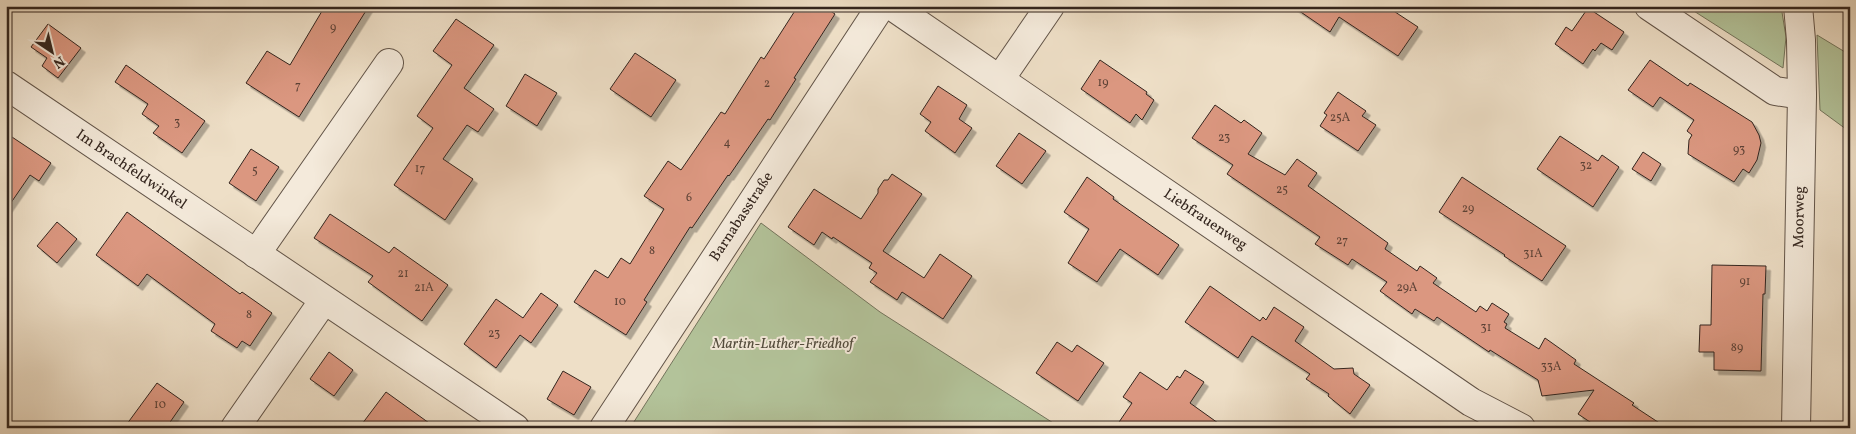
<svg xmlns="http://www.w3.org/2000/svg" width="1856" height="434" viewBox="0 0 1856 434" font-family="Vollkorn,serif">
	<defs>
		<filter id="shadow"><feDropShadow dx="4.5" dy="4.5" stdDeviation="0" flood-color="#0004"/></filter>
	</defs>
	<rect width="100%" height="100%" fill="#eedfc7"/>
	<filter id="stains"><feTurbulence type="fractalNoise" baseFrequency=".004" numOctaves="4"/><feColorMatrix values="0 0 0 0 .2 0 0 0 0 .09 0 0 0 0 .02 0 0 0 .5 -.17"/></filter>
	<radialGradient id="worn" r=".72"><stop offset=".6" stop-color="#630" stop-opacity="0"/><stop offset="1" stop-color="#630" stop-opacity=".3"/></radialGradient>
	<g fill="#b3c39a" stroke="#73745c">
		<polygon points="1686,6 1781,6 1786,37 1783,68"/>
		<polygon points="1817,35 1850,55 1850,132 1820,110"/>
		<polygon points="761,223 880,312 1061,428 630,428"/>
	</g>
	<g fill="#db9780" stroke="#33251e" filter="url(#shadow)">
		<polygon points="325,6 369,6 299,117 246,83 267,51 290,65"/>
		<polygon points="798,6 823,6 835,14 794,78 796,79 770,120 768,119 729,176 728,175 692,228 690,227 644,300 647,302 626,335 574,302 595,270 608,278 621,258 630,264 664,209 644,196 668,161 681,170 721,112 725,114 761,57 764,59"/>
		<polygon points="1292,6 1386,6 1418,27 1398,56 1339,17 1330,32"/>
		<polygon points="1588,8 1624,32 1612,50 1601,43 1595,51 1593,49 1583,64 1555,44 1566,27 1572,31"/>
		<polygon points="456,19 494,45 464,88 494,109 478,132 467,125 443,159 473,179 445,220 394,185 433,128 417,116 452,65 433,51"/>
		<polygon points="48,24 81,48 58,78 42,66 47,58 31,47"/>
		<polygon points="635,53 676,80 651,117 610,89"/>
		<polygon points="1100,60 1147,92 1146,94 1154,100 1142,120 1136,114 1130,123 1081,89"/>
		<polygon points="1650,60 1688,86 1690,83 1752,122 1759,135 1761,143 1757,160 1749,173 1743,169 1734,182 1688,154 1689,140 1692,135 1687,131 1694,120 1660,97 1653,107 1628,90"/>
		<polygon points="126,65 205,121 182,153 153,133 159,126 142,114 148,104 115,82"/>
		<polygon points="525,74 557,93 537,126 506,106"/>
		<polygon points="938,86 967,105 959,119 972,128 955,153 925,131 931,122 920,114"/>
		<polygon points="1338,92 1366,111 1362,116 1376,125 1358,151 1320,126 1327,115 1324,113"/>
		<polygon points="1215,105 1241,123 1244,120 1262,133 1248,154 1285,175 1297,159 1317,173 1308,186 1388,243 1385,249 1417,271 1420,266 1437,278 1433,283 1476,312 1480,306 1487,311 1492,303 1509,314 1504,322 1507,324 1505,328 1539,349 1545,338 1576,360 1574,364 1634,403 1632,405 1667,428 1599,428 1578,414 1594,390 1542,396 1538,380 1490,350 1489,352 1437,317 1434,321 1415,309 1412,314 1380,291 1387,282 1352,259 1348,265 1315,244 1320,237 1227,174 1233,165 1192,138"/>
		<polygon points="6,133 51,163 39,181 30,175 6,210"/>
		<polygon points="1019,133 1046,151 1022,184 996,166"/>
		<polygon points="1560,136 1598,161 1602,155 1619,167 1593,207 1537,169"/>
		<polygon points="251,149 279,167 256,201 229,183"/>
		<polygon points="1643,152 1661,164 1651,181 1632,169"/>
		<polygon points="892,174 922,194 883,251 924,278 940,254 972,276 943,319 902,292 897,300 870,282 877,273 869,268 872,263 833,237 832,239 822,232 814,245 788,227 814,189 861,219 878,193 878,189 884,180 888,180"/>
		<polygon points="1087,177 1114,197 1113,199 1179,245 1158,275 1120,249 1097,282 1068,263 1089,229 1064,212"/>
		<polygon points="1462,177 1566,246 1542,281 1504,256 1505,255 1439,212"/>
		<polygon points="127,212 240,294 242,292 272,313 250,346 242,341 237,348 211,331 215,324 147,274 138,286 96,255"/>
		<polygon points="330,214 389,253 394,247 448,285 422,321 368,282 373,276 314,238"/>
		<polygon points="57,222 77,239 57,263 37,246"/>
		<polygon points="1712,265 1766,266 1765,294 1763,294 1761,371 1714,370 1714,352 1699,352 1700,325 1711,325"/>
		<polygon points="1210,286 1260,321 1263,317 1266,320 1274,307 1304,327 1295,341 1334,369 1353,368 1354,374 1370,385 1350,414 1328,396 1329,394 1306,379 1310,374 1252,336 1238,358 1185,322"/>
		<polygon points="541,293 558,305 531,343 520,335 496,368 464,344 496,299 523,318"/>
		<polygon points="1057,342 1072,352 1077,345 1104,363 1078,401 1036,373"/>
		<polygon points="329,352 353,370 334,396 310,379"/>
		<polygon points="1185,370 1204,382 1190,403 1225,428 1115,428 1132,403 1123,397 1140,372 1167,390 1177,376 1180,378"/>
		<polygon points="563,371 591,387 574,415 547,399"/>
		<polygon points="157,383 184,402 166,428 124,428"/>
		<polygon points="386,392 436,428 359,428"/>
	</g>
	<g fill="none" stroke-linecap="round" stroke-linejoin="round">
		<g stroke="#625448" stroke-width="30">
			<g id="minor">
				<polyline points="892,6 1471,402 1521,428"/>
				<polyline points="1649,6 1775,91 1802,95"/>
				<polyline points="1000,79 1050,6"/>
				<polyline points="6,85 515,428"/>
				<polyline points="256,254 389,63"/>
				<polyline points="235,428 324,300"/>
				<polyline points="604,428 881,6"/>
				<polyline points="1796,428 1802,95 1801,40 1798,6"/>
			</g>
		</g>
		<use href="#minor" stroke="#f4eadb" stroke-width="28"/>
	</g>
	<g text-anchor="middle" dominant-baseline="central" stroke-width="4" stroke-linejoin="round" paint-order="stroke">
		<g font-size="12" fill="#5d4236">
			<text x="333" y="28">9</text>
			<text x="1103" y="83">19</text>
			<text x="767" y="84">2</text>
			<text x="298" y="86">7</text>
			<text x="1340" y="118">25A</text>
			<text x="177" y="123">3</text>
			<text x="1224" y="138">23</text>
			<text x="727" y="143">4</text>
			<text x="1739" y="150">93</text>
			<text x="1586" y="166">32</text>
			<text x="420" y="169">17</text>
			<text x="255" y="171">5</text>
			<text x="1282" y="190">25</text>
			<text x="689" y="198">6</text>
			<text x="1468" y="209">29</text>
			<text x="1342" y="241">27</text>
			<text x="652" y="251">8</text>
			<text x="1533" y="254">31A</text>
			<text x="403" y="274">21</text>
			<text x="1745" y="282">91</text>
			<text x="424" y="288">21A</text>
			<text x="1407" y="288">29A</text>
			<text x="620" y="302">10</text>
			<text x="249" y="315">8</text>
			<text x="1486" y="328">31</text>
			<text x="494" y="334">23</text>
			<text x="1737" y="348">89</text>
			<text x="1551" y="367">33A</text>
			<text x="160" y="405">10</text>
		</g>
		<g font-size="15" fill="#33251e" stroke="#f4eadb">
			<text transform="translate(131 170) rotate(34)">Im Brachfeldwinkel</text>
			<text transform="translate(742 217) rotate(-57)">Barnabasstraße</text>
			<text transform="translate(1800 217) rotate(-89)">Moorweg</text>
			<text transform="translate(1205 220) rotate(34)">Liebfrauenweg</text>
		</g>
		<g font-size="15" font-style="italic" fill="#534c3d" stroke="#f4eadb">
			<text x="783" y="344">Martin-Luther-Friedhof</text>
		</g>
	</g>
	<rect width="1856" height="434" fill="none" stroke="#eedfc7" stroke-width="25"/>
	<rect x="8" y="8" width="1841" height="419" fill="none" stroke="#33251e" stroke-width="2.5"/>
	<rect x="12" y="12" width="1831" height="409" fill="none" stroke="#33251e"/>
	<g transform="translate(52 52) rotate(145)" stroke="#f4eadb" stroke-width="4" paint-order="stroke">
	<path d="M0-4L9 19L0 12L-9 19Z" fill="#33251e"/>
	<text y="-8" font-size="14" font-weight="bold" text-anchor="middle" fill="#33251e">N</text>
	</g>
	<rect width="100%" height="100%" filter="url(#stains)"/>
	<rect width="100%" height="100%" fill="url(#worn)"/>
</svg>
